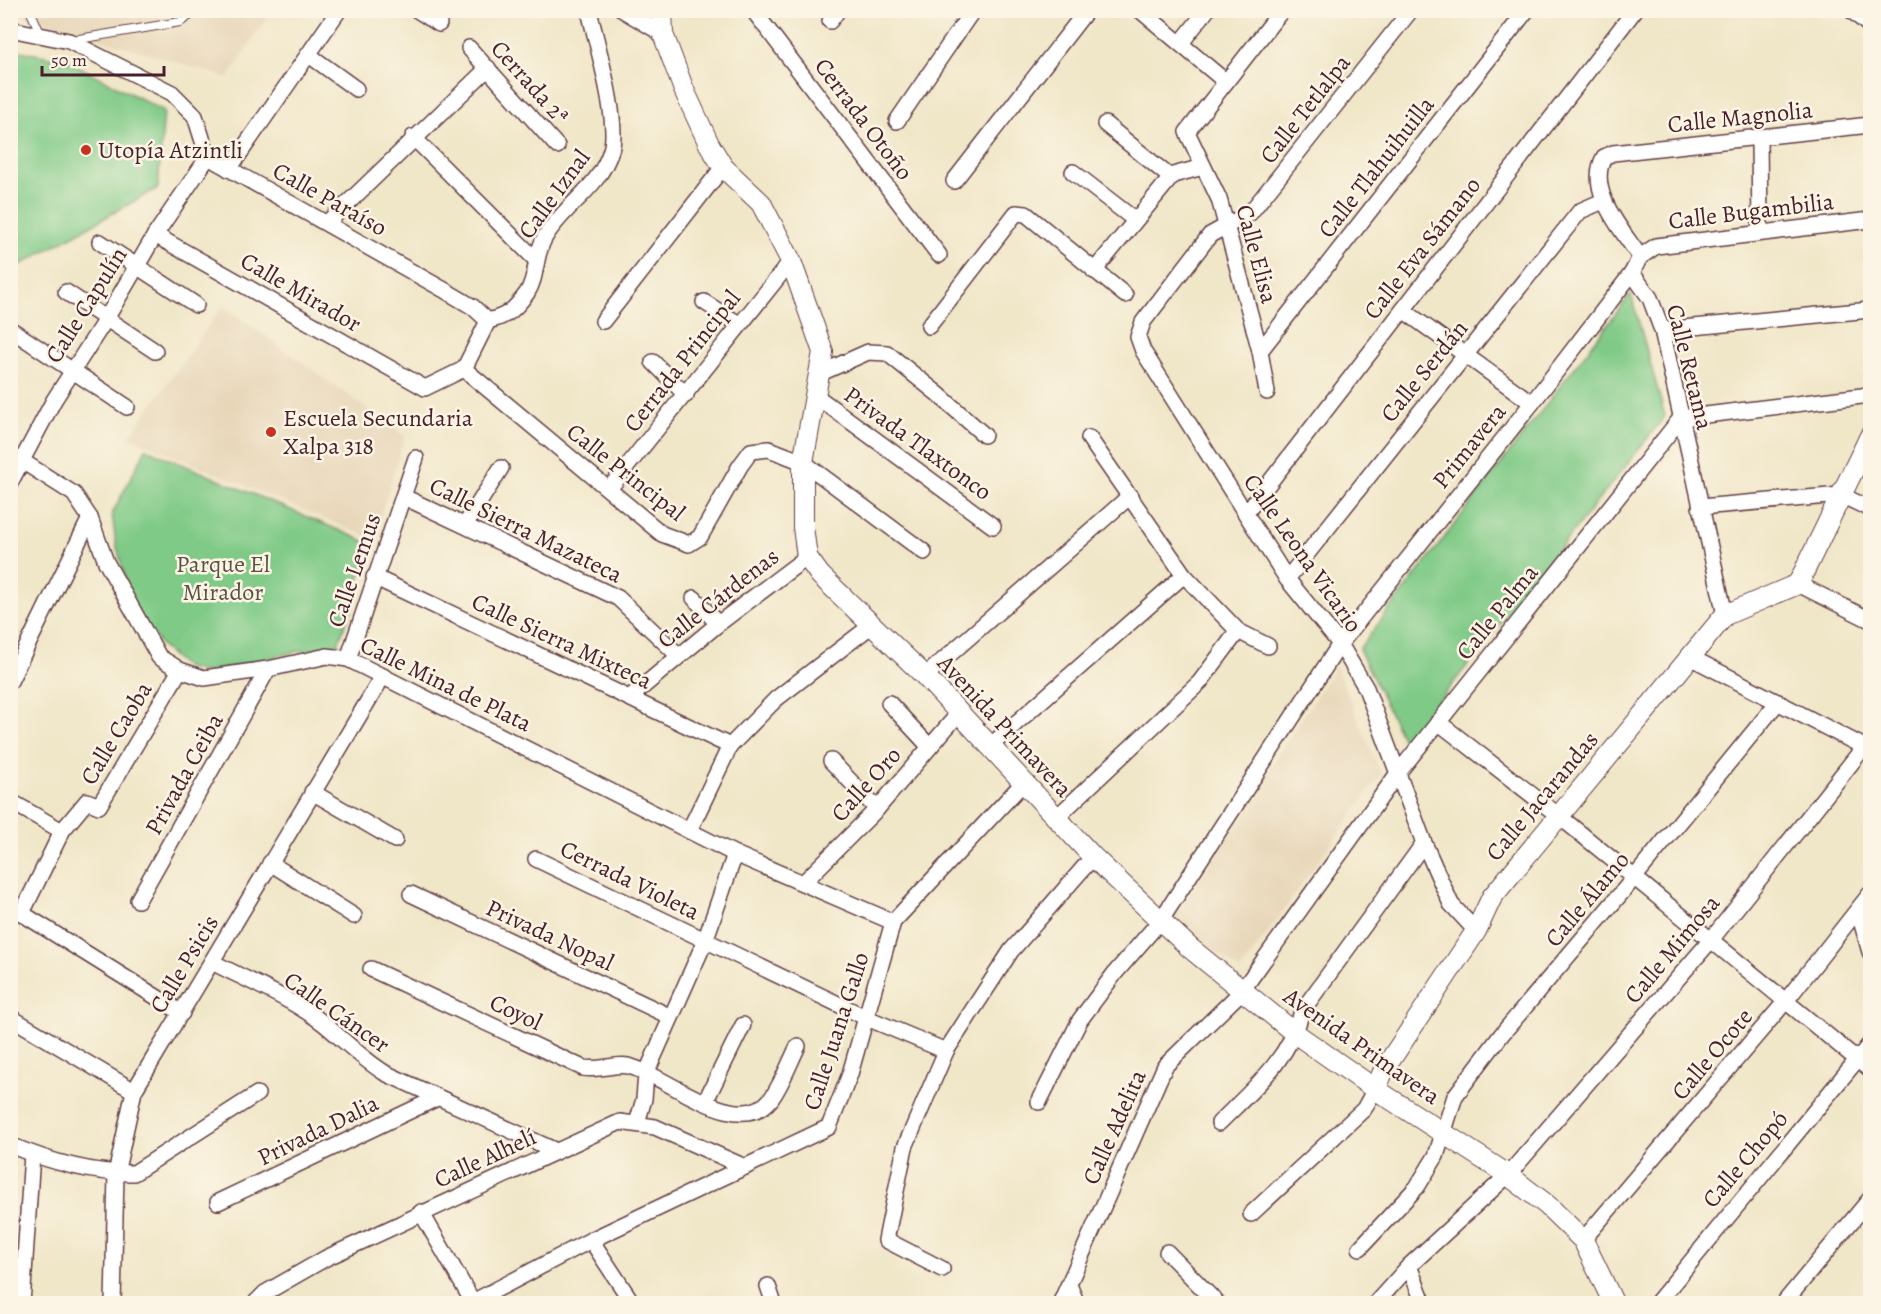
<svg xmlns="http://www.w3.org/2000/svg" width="1881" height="1314" viewBox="0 0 1881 1314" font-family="Alegreya,serif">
	<rect width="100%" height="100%" fill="#fcf5e5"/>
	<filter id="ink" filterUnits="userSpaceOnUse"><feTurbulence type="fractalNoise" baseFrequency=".0167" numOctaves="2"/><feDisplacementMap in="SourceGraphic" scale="12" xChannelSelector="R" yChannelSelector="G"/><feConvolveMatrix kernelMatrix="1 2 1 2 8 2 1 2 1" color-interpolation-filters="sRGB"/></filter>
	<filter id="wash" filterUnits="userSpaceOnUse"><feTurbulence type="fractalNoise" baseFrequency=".008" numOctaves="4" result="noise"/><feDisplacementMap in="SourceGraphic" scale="24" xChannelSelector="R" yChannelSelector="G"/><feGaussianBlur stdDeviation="1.35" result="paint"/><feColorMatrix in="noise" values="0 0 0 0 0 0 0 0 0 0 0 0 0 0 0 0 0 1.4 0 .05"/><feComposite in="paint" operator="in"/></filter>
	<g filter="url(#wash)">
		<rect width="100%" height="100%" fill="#f0e6c8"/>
		<g fill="#e7d5b7">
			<polygon points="10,11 271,11 228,78"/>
			<polygon points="223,306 405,436 373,539 129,437"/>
			<polygon points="1336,666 1381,774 1240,971 1174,918"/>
		</g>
		<g fill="#80ca87" stroke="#657459" stroke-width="1.5">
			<polygon points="11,49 68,61 164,111 158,188 11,270"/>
			<polygon points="1631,294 1665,416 1405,744 1359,649"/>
			<polygon points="146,449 369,543 351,610 336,648 299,651 207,673 185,667 162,647 133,605 116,544 112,514"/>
		</g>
	</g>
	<g filter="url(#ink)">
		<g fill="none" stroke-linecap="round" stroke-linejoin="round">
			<g stroke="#633d43" stroke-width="10">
				<g id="service">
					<polyline points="30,10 41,35"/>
					<polyline points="73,40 180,22 198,10"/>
				</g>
			</g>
			<g stroke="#633d43" stroke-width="18">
				<g id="minor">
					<polyline points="417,10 439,24"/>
					<polyline points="623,10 663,34"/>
					<polyline points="753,10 939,255"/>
					<polyline points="1140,10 1226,82"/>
					<polyline points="1411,10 1250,213 1210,235 1143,322 1138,337 1143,351 1287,579 1340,644 1366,688 1424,843 1451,904 1476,931"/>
					<polyline points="1851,10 1870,26"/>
					<polyline points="830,21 838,10"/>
					<polyline points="10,29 69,41 172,93 195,116 208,157 446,291 473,307 488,321"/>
					<polyline points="1181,43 1207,10"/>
					<polyline points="469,48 557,146"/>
					<polyline points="309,55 356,89"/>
					<polyline points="897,121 973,10"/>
					<polyline points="1105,124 1170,177"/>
					<polyline points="413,137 535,259"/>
					<polyline points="1759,138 1760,231"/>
					<polyline points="229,169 339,10"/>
					<polyline points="1073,172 1135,220"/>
					<polyline points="954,181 1087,10"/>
					<polyline points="328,222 488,68"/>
					<path d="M 155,235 L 425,388 L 464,369 L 488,321 C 508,316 514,310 527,293 C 538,276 534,255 545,237 C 564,205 600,188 611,150 C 620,122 596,42 589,10"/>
					<polyline points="100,242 196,305"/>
					<polyline points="1640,257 1656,246 1870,220"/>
					<polyline points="1094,271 1173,175 1203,167"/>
					<polyline points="66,292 155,351"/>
					<polyline points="704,302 739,324"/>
					<polyline points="1403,310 1532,403"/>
					<polyline points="603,321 723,167"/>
					<polyline points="929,326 1016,213 1026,214 1125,295"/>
					<polyline points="10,329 127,407"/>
					<polyline points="1662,330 1870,310"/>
					<polyline points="1260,351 1527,10"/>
					<polyline points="653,362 686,395"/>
					<polyline points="464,369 662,534 689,544 700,537 740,466 751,451 769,449 803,462 924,552"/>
					<polyline points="821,373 868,352 887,353 938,394 984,435"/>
					<polyline points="1267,392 1260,351 1219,199 1187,132 1282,10"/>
					<polyline points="816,396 993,526"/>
					<polyline points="1089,438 1184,575 1238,631 1268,646"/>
					<polyline points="22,461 74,494 90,518 106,562 159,657 180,670 204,678 268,669 327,656 348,659 735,854 893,922"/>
					<polyline points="10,483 54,400 106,319 155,235 208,157"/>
					<polyline points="609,489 791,261"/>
					<polyline points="404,497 618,598 679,656"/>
					<polyline points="1700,507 1841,495 1870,509"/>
					<polyline points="1246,513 1635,10"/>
					<polyline points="465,525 501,468"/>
					<polyline points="374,577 730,746"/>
					<polyline points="1287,579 1580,211 1603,201"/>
					<polyline points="1798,584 1870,620"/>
					<polyline points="694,598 718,624"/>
					<path d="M 1725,615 L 1662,330 L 1650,298 L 1632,273 L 1640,257 C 1622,230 1586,190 1604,157 L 1613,153 L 1870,125"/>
					<polyline points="1690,657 1870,750"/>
					<polyline points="348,659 416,458"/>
					<polyline points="925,676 1130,496"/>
					<polyline points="10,681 90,518"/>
					<polyline points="629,698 718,624 807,557"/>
					<polyline points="889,703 929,746"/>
					<polyline points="1438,722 1559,816 1870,1070"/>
					<polyline points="989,747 1184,575"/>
					<polyline points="831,761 877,809"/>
					<polyline points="312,792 395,840"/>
					<polyline points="10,801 62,831"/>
					<polyline points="1056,818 1200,682 1238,631"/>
					<polyline points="689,831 730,746 776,699 872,625"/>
					<polyline points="536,859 867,1018 946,1051"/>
					<polyline points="270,863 354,916"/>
					<polyline points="804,882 877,809 959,713"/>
					<polyline points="411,894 671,1017"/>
					<polyline points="138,900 268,669"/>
					<polyline points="10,906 182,1013"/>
					<polyline points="1858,910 1870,952"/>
					<polyline points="22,913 62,831 87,801 99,806 180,670"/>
					<path d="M 212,962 C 249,981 290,998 323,1023 C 344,1040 361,1058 385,1073 L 554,1150"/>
					<path d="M 371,969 L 583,1068 C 600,1071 616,1063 628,1066 C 665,1074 738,1140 771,1099 C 782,1084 790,1062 798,1046"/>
					<polyline points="10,1017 134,1091"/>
					<polyline points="705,1102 743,1025"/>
					<polyline points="1039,1102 1080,1020 1115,973 1161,920 1340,644 1532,403 1632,273"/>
					<polyline points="637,1123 644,1099 646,1074 705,941 735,854"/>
					<path d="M 1219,1123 C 1253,1089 1290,1059 1302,1011 L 1424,843"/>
					<path d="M 10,1145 C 48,1161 94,1174 134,1173 L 257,1094"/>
					<polyline points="218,1202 437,1098"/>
					<polyline points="421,1212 474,1304"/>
					<polyline points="1251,1214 1364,1109 1375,1089"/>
					<polyline points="591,1240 633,1304"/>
					<polyline points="1583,1240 1785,1002 1870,894"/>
					<polyline points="1360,1248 1417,1187 1436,1156 1455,1096 1502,1034 1634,878 1778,702"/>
					<polyline points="1167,1252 1218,1304"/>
					<polyline points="1409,1266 1424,1304"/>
					<polyline points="942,1269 886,1240 905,1147 946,1051 1011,951 1093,857"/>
					<polyline points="1069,1285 1077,1304"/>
					<polyline points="768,1286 774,1304"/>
					<polyline points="22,1304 32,1154"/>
					<polyline points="113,1304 116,1174 134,1091 383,676"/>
					<polyline points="254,1304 265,1293 326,1258 620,1122 655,1127 745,1167"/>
					<polyline points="469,1304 591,1240 829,1127 850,1074 893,922 1023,783"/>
					<polyline points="1060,1304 1165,1066 1241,992 1398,773 1681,418 1870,395"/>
					<polyline points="1375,1304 1409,1266 1508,1175 1711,940 1864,747"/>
					<polyline points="1656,1304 1870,1044"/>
					<polyline points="1783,1304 1870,1199"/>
				</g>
			</g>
			<g stroke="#633d43" stroke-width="22">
				<g id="tertiary">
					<polyline points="662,10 663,34 684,90 709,144 723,167 761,203 791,261 823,352 803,462 803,527 807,557 820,575 925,676 1093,857 1190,948 1296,1034 1375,1089 1508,1175 1547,1205 1583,1240 1614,1304"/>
					<polyline points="1375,1089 1385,1068 1476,931 1492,897 1725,615 1798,584 1870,436"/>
				</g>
			</g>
			<use href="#service" stroke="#fff" stroke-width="8"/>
			<use href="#minor" stroke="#fff" stroke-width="15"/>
			<use href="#tertiary" stroke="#fff" stroke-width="20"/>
		</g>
	</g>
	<g fill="#c8321e" stroke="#fcf5e5" stroke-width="2">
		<circle cx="86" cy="150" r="6"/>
		<circle cx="271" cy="432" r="6"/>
	</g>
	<g text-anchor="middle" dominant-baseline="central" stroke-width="5" stroke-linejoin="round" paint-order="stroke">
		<g font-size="24" fill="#4a1f2b" stroke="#fcf5e5">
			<text transform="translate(530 82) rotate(48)">Cerrada 2ª</text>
			<text transform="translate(1305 109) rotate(-52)">Calle Tetlalpa</text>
			<text transform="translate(1740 117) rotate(-6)">Calle Magnolia</text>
			<text transform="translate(864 119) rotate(53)">Cerrada Otoño</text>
			<text transform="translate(1376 167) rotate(-52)">Calle Tlahuihuilla</text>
			<text transform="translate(554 194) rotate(-54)">Calle Iznal</text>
			<text transform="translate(330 199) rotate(29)">Calle Paraíso</text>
			<text transform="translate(1751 211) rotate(-7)">Calle Bugambilia</text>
			<text transform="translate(1422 248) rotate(-52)">Calle Eva Sámano</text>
			<text transform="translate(1257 254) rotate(75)">Calle Elisa</text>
			<text transform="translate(301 292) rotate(30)">Calle Mirador</text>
			<text transform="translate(86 305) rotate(-58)">Calle Capulín</text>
			<text transform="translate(682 361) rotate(-52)">Cerrada Principal</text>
			<text transform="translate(1690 367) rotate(76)">Calle Retama</text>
			<text transform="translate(1424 371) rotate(-51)">Calle Serdán</text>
			<text transform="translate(918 443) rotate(36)">Privada Tlaxtonco</text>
			<text transform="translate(1469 446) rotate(-51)">Primavera</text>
			<text transform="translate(626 472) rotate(38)">Calle Principal</text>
			<text transform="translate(526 530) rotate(26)">Calle Sierra Mazateca</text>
			<text transform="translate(1303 553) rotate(55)">Calle Leona Vicario</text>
			<text transform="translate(354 570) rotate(-71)">Calle Lemus</text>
			<text transform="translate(718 598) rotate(-38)">Calle Cárdenas</text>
			<text transform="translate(1497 612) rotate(-51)">Calle Palma</text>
			<text transform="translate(562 641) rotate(25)">Calle Sierra Mixteca</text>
			<text transform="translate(446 684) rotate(26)">Calle Mina de Plata</text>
			<text transform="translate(1005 726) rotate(47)">Avenida Primavera</text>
			<text transform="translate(116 733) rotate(-59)">Calle Caoba</text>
			<text transform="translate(184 774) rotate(-61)">Privada Ceiba</text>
			<text transform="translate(866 784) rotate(-48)">Calle Oro</text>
			<text transform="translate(1542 796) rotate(-50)">Calle Jacarandas</text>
			<text transform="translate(630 880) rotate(26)">Cerrada Violeta</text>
			<text transform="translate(1587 899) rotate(-50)">Calle Álamo</text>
			<text transform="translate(550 935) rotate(25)">Privada Nopal</text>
			<text transform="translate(1672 949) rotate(-50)">Calle Mimosa</text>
			<text transform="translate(184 964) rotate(-59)">Calle Psicis</text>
			<text transform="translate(337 1012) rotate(35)">Calle Cáncer</text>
			<text transform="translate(516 1012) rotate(25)">Coyol</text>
			<text transform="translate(836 1031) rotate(-72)">Calle Juana Gallo</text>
			<text transform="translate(1362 1046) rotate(35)">Avenida Primavera</text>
			<text transform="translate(1712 1054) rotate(-50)">Calle Ocote</text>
			<text transform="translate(1114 1127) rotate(-66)">Calle Adelita</text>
			<text transform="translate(318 1130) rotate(-26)">Privada Dalia</text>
			<text transform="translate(485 1158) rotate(-25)">Calle Alhelí</text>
			<text transform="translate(1745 1159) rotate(-50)">Calle Chopó</text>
		</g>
		<g font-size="24" fill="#4a1f2b" stroke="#fcf5e5" text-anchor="start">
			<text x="98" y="150">Utopía Atzintli</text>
			<text x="283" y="418">Escuela Secundaria<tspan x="283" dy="28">Xalpa 318</tspan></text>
		</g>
		<g font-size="24" fill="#5a5247" stroke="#fcf5e5">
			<text x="223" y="564">Parque El<tspan x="223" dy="28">Mirador</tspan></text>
		</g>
	</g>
	<rect width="1881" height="1314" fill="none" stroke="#fcf5e5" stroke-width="36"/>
	<path d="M42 66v9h122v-9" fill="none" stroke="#4a1f2b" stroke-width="3"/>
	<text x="51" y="66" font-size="18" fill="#4a1f2b" stroke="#fcf5e5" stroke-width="4.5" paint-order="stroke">50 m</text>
</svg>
